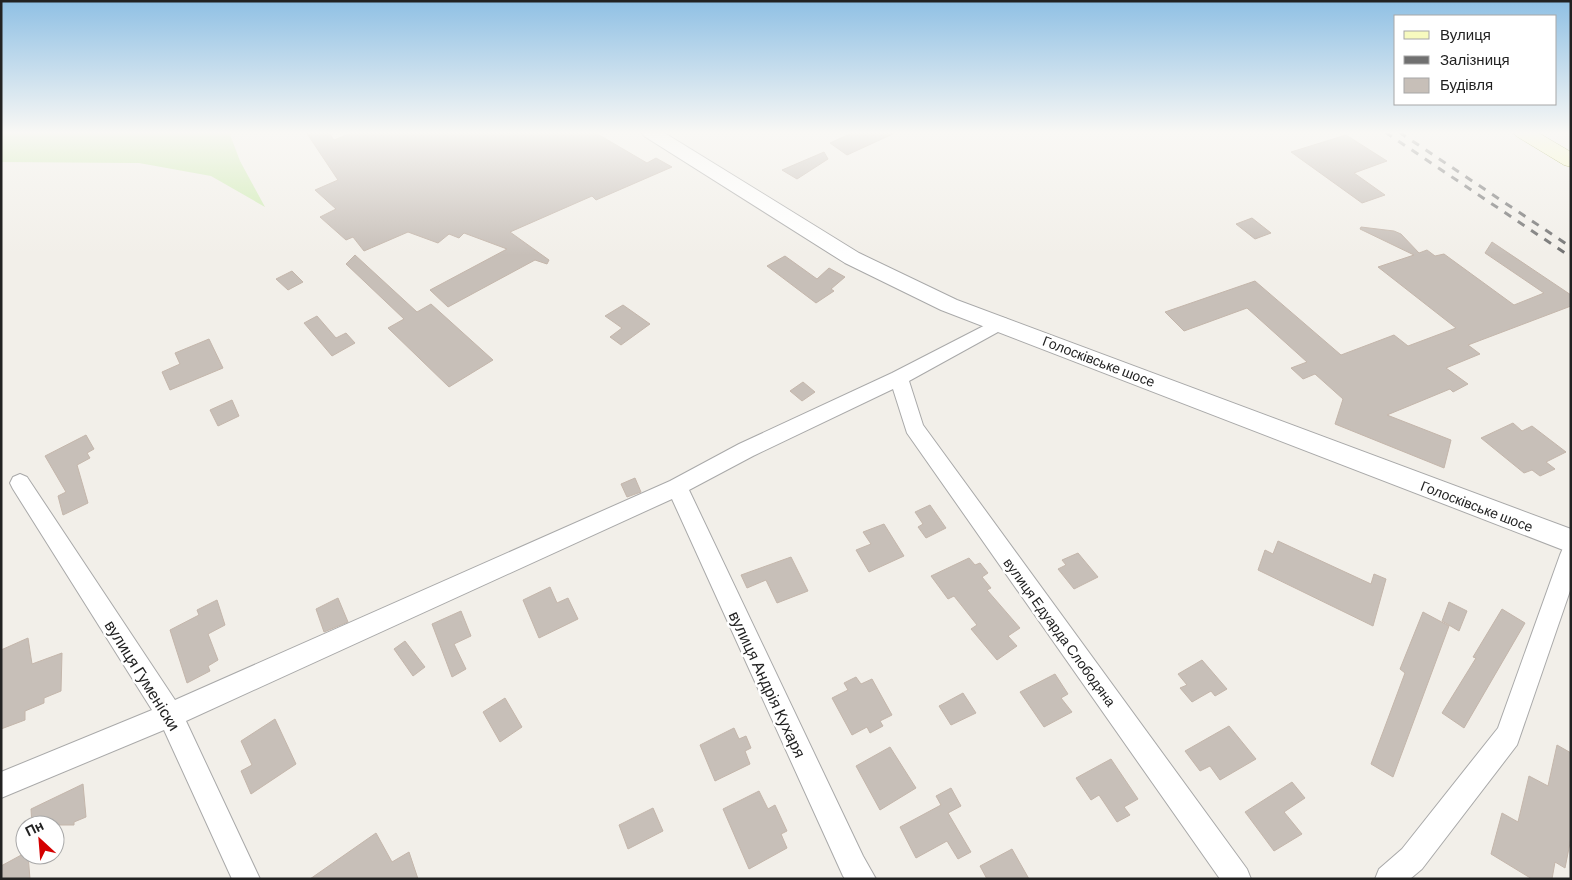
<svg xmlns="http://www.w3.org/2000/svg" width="1572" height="880" viewBox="0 0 1572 880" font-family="Barlow,sans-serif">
	<rect width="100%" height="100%" fill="#f2efe9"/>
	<polygon fill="#cdebb0" points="1,132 229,132 240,161 265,207 211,176 139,163 1,162"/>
	<g fill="#c7bfb8" stroke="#c4b6ab">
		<polygon points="306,132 328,132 334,140 354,132 594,132 647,163 656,158 672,167 596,200 592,196 510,232 549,260 547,264 535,260 448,307 430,290 507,249 464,233 459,238 449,234 438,243 408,232 364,251 353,237 346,240 320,217 336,209 315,190 338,180"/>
		<polygon points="854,132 897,132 847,155 830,143"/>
		<polygon points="1346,135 1387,161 1354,173 1385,195 1362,203 1291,152"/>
		<polygon points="824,152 828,159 797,179 782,170"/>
		<polygon points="1252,218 1271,233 1255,239 1236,224"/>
		<polygon points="1361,227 1394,231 1401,234 1419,253 1427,250 1435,256 1444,254 1514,305 1544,293 1485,253 1492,242 1571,295 1571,306 1468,345 1480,354 1446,368 1468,384 1453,392 1450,389 1387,415 1451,440 1444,468 1335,424 1343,399 1315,374 1303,379 1291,368 1307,362 1247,308 1184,331 1165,312 1255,281 1341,355 1394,335 1408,346 1456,328 1378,267 1414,255 1360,229"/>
		<polygon points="355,255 417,312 431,304 493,360 449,387 388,328 404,319 346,264"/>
		<polygon points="785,256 817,279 829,268 845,277 831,289 834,291 816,303 767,266"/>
		<polygon points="292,271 303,282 288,290 276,279"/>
		<polygon points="623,305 650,324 621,345 610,337 622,328 605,316"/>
		<polygon points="317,316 336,338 346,333 355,343 332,356 304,323"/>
		<polygon points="209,339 223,368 170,390 162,372 180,364 175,353"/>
		<polygon points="803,382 815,392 802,401 790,391"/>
		<polygon points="232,400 239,416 218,426 210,410"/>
		<polygon points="1513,423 1522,431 1532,426 1566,452 1546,462 1555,469 1540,476 1532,470 1524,473 1481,438"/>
		<polygon points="86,435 94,449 87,453 90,458 77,465 88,503 63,515 58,496 66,492 45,456"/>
		<polygon points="635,478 641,492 627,497 621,484"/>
		<polygon points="930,505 946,528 926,538 918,527 923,524 915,512"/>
		<polygon points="884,524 904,556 869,572 856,550 871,544 863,532"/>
		<polygon points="1278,541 1371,584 1374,574 1386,579 1373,626 1258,570 1265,550 1273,554"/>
		<polygon points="1078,553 1098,577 1074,589 1058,569 1066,565 1062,560"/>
		<polygon points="791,557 808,591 777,603 766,580 747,588 741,575"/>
		<polygon points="969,558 975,565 980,563 988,573 982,577 991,588 987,590 1020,628 1008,636 1017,646 997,660 971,629 977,625 954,596 948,599 931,576"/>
		<polygon points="550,587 557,603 568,598 578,619 539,638 523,600"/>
		<polygon points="338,598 348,622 324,632 316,609"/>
		<polygon points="217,600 225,625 208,634 218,660 208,666 210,671 187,683 170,630 199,615 197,610"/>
		<polygon points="1449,602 1467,611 1459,631 1442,621"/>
		<polygon points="1502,609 1525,623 1464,728 1442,713 1476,658 1473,657"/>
		<polygon points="461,611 471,636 454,644 466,669 452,677 432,624"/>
		<polygon points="1423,612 1449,626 1393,777 1371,764 1405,673 1400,669"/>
		<polygon points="28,638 32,664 62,653 61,691 44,698 44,703 25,711 25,720 1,729 1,650"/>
		<polygon points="405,641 425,667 413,676 394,649"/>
		<polygon points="1202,660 1227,689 1215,696 1211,691 1192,702 1180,688 1187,685 1178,674"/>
		<polygon points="1055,674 1068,694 1061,698 1072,712 1044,727 1020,692"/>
		<polygon points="856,677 861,684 872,679 892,715 880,721 883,726 870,733 867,727 852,735 832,698 848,690 844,683"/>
		<polygon points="963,693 976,713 951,725 939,706"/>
		<polygon points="505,698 522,727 500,742 483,712"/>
		<polygon points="275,719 296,764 251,794 241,771 252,765 241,741"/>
		<polygon points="1229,726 1256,759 1220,780 1210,766 1200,771 1185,751"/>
		<polygon points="734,728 739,739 746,736 751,748 745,751 750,764 715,781 700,745"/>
		<polygon points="1557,745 1571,753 1571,838 1565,868 1555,862 1552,879 1532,879 1491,854 1502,813 1518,822 1529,776 1548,786"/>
		<polygon points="890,747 916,788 880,810 856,766"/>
		<polygon points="1111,759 1138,799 1124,807 1130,815 1117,822 1099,795 1091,800 1076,778"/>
		<polygon points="1292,782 1305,798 1284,812 1302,834 1274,851 1245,812"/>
		<polygon points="83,784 86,817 74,822 74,825 32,825 31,809"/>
		<polygon points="951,788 961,806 948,813 971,852 958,859 947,841 916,858 900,827 941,805 936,796"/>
		<polygon points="759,791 768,809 775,805 787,831 781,834 787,848 749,869 723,809"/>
		<polygon points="653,808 663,831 628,849 619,825"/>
		<polygon points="376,833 392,862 409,852 418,879 310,879"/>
		<polygon points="1012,849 1029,879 987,879 980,866"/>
		<polygon points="25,853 25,855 28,855 30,879 1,879 1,866"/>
	</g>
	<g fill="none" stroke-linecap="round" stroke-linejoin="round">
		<g stroke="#a9a9a9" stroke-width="2">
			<g id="minor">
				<polygon points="1001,317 1007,319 1010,323 1007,327 909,381 923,425 1247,869 1251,879 1220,879 907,433 893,389 753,456 689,490 863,856 876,879 845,879 843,876 672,499 186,721 260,879 232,879 164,730 1,798 1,772 152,710 13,489 10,483 13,477 20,474 27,477 175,700 670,481 739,444 892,373"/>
				<polygon points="1571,545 1571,588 1517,745 1422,869 1410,879 1375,879 1379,869 1402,849 1498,728 1560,555 1563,548"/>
			</g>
		</g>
		<g stroke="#a9a9a9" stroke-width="2">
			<polygon id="tertiary" points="641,132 663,132 859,253 957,300 1571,529 1571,553 941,310 845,263 644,136"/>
		</g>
		<g stroke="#707d05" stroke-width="1">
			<polygon id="secondary" points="1513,132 1537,132 1571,152 1571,167 1564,165 1516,136"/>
		</g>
		<use href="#minor" fill="#fff" fill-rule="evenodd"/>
		<use href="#tertiary" fill="#fff" fill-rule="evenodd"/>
		<use href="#secondary" fill="#f7fabf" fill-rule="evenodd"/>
		<g stroke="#707070" stroke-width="3" stroke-dasharray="8 8" stroke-linecap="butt">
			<polyline points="1385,132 1571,257"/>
			<polyline points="1399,132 1571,247"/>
		</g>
	</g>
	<linearGradient id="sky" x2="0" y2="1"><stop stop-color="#8fc0e4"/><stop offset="0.52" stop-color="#f9f8f5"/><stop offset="1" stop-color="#f9f8f5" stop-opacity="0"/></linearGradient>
	<rect width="1572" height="255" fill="url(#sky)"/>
	<g text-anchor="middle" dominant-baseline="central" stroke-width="5" stroke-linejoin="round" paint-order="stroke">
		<g font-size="14" fill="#222" stroke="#fff">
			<text transform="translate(1099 361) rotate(21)">Голосківське шосе</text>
			<text transform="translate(1477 506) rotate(21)">Голосківське шосе</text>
			<text transform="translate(1060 632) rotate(54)">вулиця Едуарда Слободяна</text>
		</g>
		<g font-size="16" fill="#222" stroke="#fff">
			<text transform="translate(143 675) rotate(58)">вулиця Гуменіски</text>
			<text transform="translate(768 684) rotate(65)">вулиця Андрія Кухаря</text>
		</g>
	</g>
	<rect width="1572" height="880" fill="none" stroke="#222222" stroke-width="5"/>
	<rect x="1394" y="15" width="162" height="90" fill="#ffffff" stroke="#a7a7a7"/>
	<rect x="1404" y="31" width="25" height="8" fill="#f7fabf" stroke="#a7a7a7"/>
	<text x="1440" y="40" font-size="15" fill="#222222">Вулиця</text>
	<rect x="1404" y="56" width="25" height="8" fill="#707070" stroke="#a7a7a7"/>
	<text x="1440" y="65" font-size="15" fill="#222222">Залізниця</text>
	<rect x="1404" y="78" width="25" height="15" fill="#c7bfb8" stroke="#a7a7a7"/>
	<text x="1440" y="90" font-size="15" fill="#222222">Будівля</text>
	<g transform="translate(40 840) rotate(334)"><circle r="24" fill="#ffffff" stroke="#a7a7a7"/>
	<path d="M0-4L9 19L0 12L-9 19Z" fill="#d40000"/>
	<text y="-8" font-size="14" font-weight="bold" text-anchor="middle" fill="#222222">Пн</text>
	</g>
</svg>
